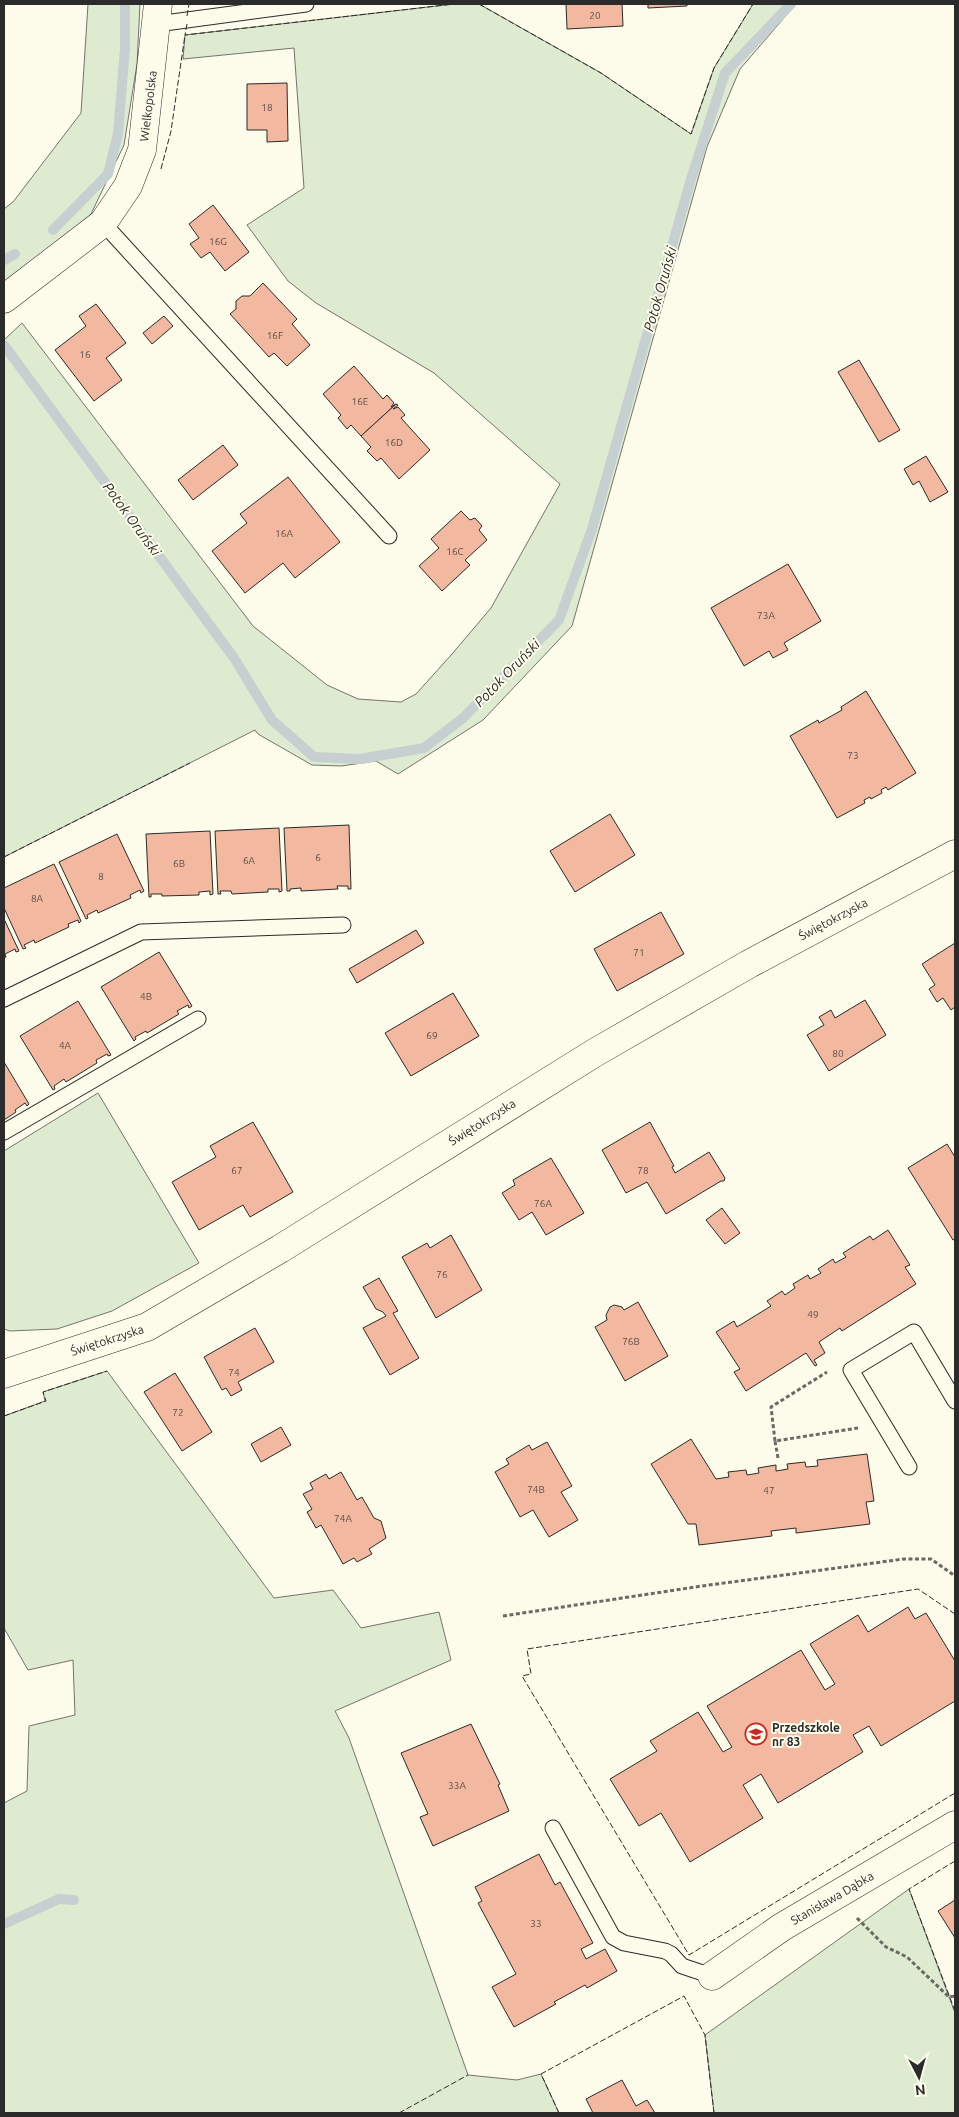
<svg xmlns="http://www.w3.org/2000/svg" width="959" height="2117" viewBox="0 0 959 2117" font-family="Ubuntu,sans-serif">
	<rect width="100%" height="100%" fill="#fdfbea"/>
	<g fill="#deebd1" stroke="#74746e">
		<polygon points="88,4 140,4 137,64 124,145 91,214 60,243 4,284 4,209 13,202 81,113"/>
		<polygon points="454,4 479,4 601,73 691,134 714,68 753,4 796,4 740,69 707,147 572,626 483,720 398,774 376,761 341,766 312,765 258,734 255,730 4,857 4,340 22,323 253,626 327,685 358,699 401,702 416,694 452,654 491,608 560,484 434,373 316,303 288,281 247,225 304,188 294,48 183,59 185,35"/>
		<polygon points="98,1093 199,1263 112,1311 57,1329 10,1331 4,1329 4,1151"/>
		<polygon points="107,1371 274,1598 333,1590 361,1628 439,1612 451,1660 335,1711 349,1738 468,2075 517,2080 541,2074 559,2113 4,2113 4,1803 27,1791 29,1726 75,1715 73,1660 28,1670 4,1628 4,1416 45,1401 43,1392"/>
		<polygon points="909,1889 955,2013 955,2113 714,2113 705,2035"/>
	</g>
	<g fill="none" stroke-linecap="round" stroke-linejoin="round">
		<g stroke="#c7d0d0" stroke-width="10">
			<polyline points="53,230 108,174 118,134 125,48 125,4"/>
			<polyline points="4,260 15,254"/>
			<polyline points="4,345 234,658 272,720 314,757 360,759 424,748 463,718 559,620 592,529 691,179 725,73 791,4"/>
			<polyline points="4,1924 59,1899 74,1900"/>
		</g>
	</g>
	<g fill="#f2b8a0" stroke="#2b2b2b">
		<polygon points="566,4 622,4 623,26 567,29"/>
		<polygon points="648,4 687,4 687,6 648,8"/>
		<polygon points="287,83 288,141 267,142 267,130 247,130 247,84"/>
		<polygon points="213,205 249,252 225,271 210,252 201,258 190,244 199,238 189,224"/>
		<polygon points="263,283 297,319 292,324 310,345 287,366 274,353 269,357 230,314 236,309 236,301 242,296 250,296"/>
		<polygon points="96,304 126,343 106,358 122,380 94,401 55,350 86,326 79,316"/>
		<polygon points="164,316 173,326 152,344 143,333"/>
		<polygon points="859,360 900,430 879,442 838,372"/>
		<polygon points="354,366 383,399 387,395 394,403 391,407 396,404 361,436 351,425 347,429 338,418 341,415 323,394"/>
		<polygon points="396,404 398,405 393,409 398,407 405,415 401,418 430,450 399,479 381,458 377,461 367,451 371,447 361,436"/>
		<polygon points="223,445 238,465 193,500 178,480"/>
		<polygon points="926,456 948,492 930,502 919,481 913,485 904,469"/>
		<polygon points="288,477 340,542 295,578 283,563 245,593 212,551 247,523 240,514"/>
		<polygon points="461,511 470,520 475,518 482,526 479,530 487,540 465,560 470,565 442,591 419,566 439,548 431,539"/>
		<polygon points="788,564 821,621 784,643 788,650 773,658 769,651 744,666 711,608"/>
		<polygon points="866,691 916,773 888,790 886,787 881,790 882,793 871,799 870,797 864,800 865,803 837,818 790,736 818,720 819,723 842,710 841,707"/>
		<polygon points="610,814 635,855 575,892 550,851"/>
		<polygon points="349,825 351,889 348,889 348,886 337,886 338,889 301,891 301,888 290,889 290,891 287,891 284,828"/>
		<polygon points="279,828 282,891 279,892 279,889 268,889 268,892 232,894 231,891 220,891 221,894 218,894 215,831"/>
		<polygon points="210,831 213,894 210,895 210,891 199,892 199,895 162,896 162,894 151,894 151,897 149,897 146,834"/>
		<polygon points="117,834 144,891 141,893 140,890 130,895 131,898 98,913 97,910 87,915 88,918 86,919 59,862"/>
		<polygon points="54,864 81,921 79,923 78,920 68,924 69,927 35,943 34,940 24,945 26,948 23,949 4,908 4,888"/>
		<polygon points="661,912 684,954 617,991 594,949"/>
		<polygon points="4,919 19,951 16,952 15,949 5,954 6,957 4,958"/>
		<polygon points="416,930 424,943 357,983 349,969"/>
		<polygon points="955,943 955,1007 951,1010 943,998 937,1002 929,989 935,985 922,964"/>
		<polygon points="159,952 192,1006 189,1008 188,1005 177,1011 179,1014 147,1033 146,1031 135,1037 136,1039 134,1041 101,987"/>
		<polygon points="453,993 479,1036 411,1076 385,1033"/>
		<polygon points="865,1000 886,1035 829,1071 807,1035 824,1025 819,1017 831,1010 835,1018"/>
		<polygon points="78,1001 111,1055 108,1056 107,1054 96,1060 97,1063 66,1082 64,1079 54,1086 55,1089 53,1090 20,1036"/>
		<polygon points="4,1062 29,1104 27,1106 25,1103 15,1110 16,1112 4,1120"/>
		<polygon points="253,1122 293,1192 250,1217 243,1205 199,1230 172,1182 216,1157 210,1146"/>
		<polygon points="650,1122 674,1166 672,1167 675,1173 709,1152 725,1178 724,1181 721,1181 666,1214 647,1182 626,1193 602,1150"/>
		<polygon points="947,1144 955,1157 955,1239 953,1240 908,1168"/>
		<polygon points="551,1158 584,1213 546,1235 532,1212 519,1220 502,1193 515,1185 513,1180"/>
		<polygon points="722,1208 740,1233 725,1244 706,1220"/>
		<polygon points="888,1230 910,1265 905,1267 916,1284 842,1331 840,1328 819,1342 825,1353 814,1360 817,1365 815,1366 806,1353 746,1391 734,1372 740,1369 716,1332 734,1321 737,1327 771,1306 767,1301 782,1291 785,1295 795,1288 793,1284 808,1275 810,1279 821,1273 818,1269 833,1259 835,1263 846,1257 843,1253 870,1236 873,1240"/>
		<polygon points="451,1235 482,1290 436,1318 402,1257 427,1243 430,1248"/>
		<polygon points="379,1278 398,1311 393,1313 419,1358 390,1375 363,1328 386,1316 383,1312 376,1309 363,1287"/>
		<polygon points="638,1302 668,1356 625,1381 595,1327 607,1320 606,1315 610,1307 614,1305 622,1307 624,1310"/>
		<polygon points="255,1328 274,1362 238,1382 242,1390 231,1396 226,1388 222,1390 204,1357"/>
		<polygon points="175,1373 212,1432 182,1451 144,1392"/>
		<polygon points="281,1427 291,1445 261,1462 251,1444"/>
		<polygon points="691,1439 716,1479 729,1477 728,1472 746,1470 747,1475 759,1473 758,1468 776,1465 776,1471 788,1469 787,1464 805,1462 806,1467 818,1466 817,1460 867,1454 874,1501 866,1502 870,1524 796,1533 796,1528 771,1531 772,1536 699,1545 696,1524 688,1524 651,1464"/>
		<polygon points="547,1442 572,1486 561,1492 578,1520 549,1537 533,1510 520,1517 495,1472 509,1464 506,1459 529,1445 532,1450"/>
		<polygon points="341,1472 357,1500 362,1497 374,1518 381,1521 386,1538 369,1549 372,1554 357,1562 354,1558 343,1564 321,1525 316,1528 307,1512 312,1509 303,1494 313,1489 310,1483 326,1474 329,1479"/>
		<polygon points="908,1607 915,1619 926,1613 955,1661 955,1701 881,1746 869,1726 853,1735 863,1752 778,1803 761,1774 743,1785 763,1818 690,1862 661,1813 639,1826 610,1779 657,1751 650,1741 698,1712 723,1752 732,1747 707,1706 801,1650 825,1690 835,1684 810,1644 858,1615 868,1632"/>
		<polygon points="471,1724 500,1784 498,1785 509,1811 433,1846 420,1817 428,1814 401,1753"/>
		<polygon points="539,1854 555,1885 560,1882 593,1943 581,1949 586,1959 605,1949 617,1971 587,1988 585,1985 554,2002 556,2004 514,2027 492,1987 516,1974 478,1903 482,1901 475,1887"/>
		<polygon points="955,1900 955,1938 938,1911"/>
		<polygon points="622,2080 636,2106 647,2100 655,2113 593,2113 586,2099"/>
	</g>
	<g fill="none" stroke-linecap="round" stroke-linejoin="round">
		<g stroke="#2b2b2b" stroke-width="17">
			<g id="lane">
				<polyline points="157,24 306,4"/>
				<polyline points="103,223 389,536"/>
				<polyline points="4,999 141,932 343,925"/>
				<polyline points="4,1132 198,1019"/>
				<polyline points="909,1467 851,1370 914,1332 955,1401"/>
				<polyline points="553,1828 613,1937 624,1943 665,1951 671,1954 682,1966 712,1976"/>
			</g>
		</g>
		<g stroke="#2b2b2b" stroke-width="29">
			<polyline id="street" points="712,1976 782,1927 955,1825"/>
		</g>
		<g stroke="#2b2b2b" stroke-width="29">
			<g id="secondary">
				<polyline points="4,299 103,223 128,186 142,150 158,4"/>
				<polyline points="4,1374 147,1327 280,1249 596,1052 749,964 955,854"/>
			</g>
		</g>
		<g stroke="#6a6964" stroke-width="3" stroke-dasharray="4 2.5" stroke-linecap="butt">
			<polyline points="775,1441 771,1407 827,1372"/>
			<polyline points="778,1458 775,1441 858,1428"/>
			<polyline points="503,1616 702,1586 904,1559 931,1559 955,1576"/>
			<polyline points="857,1918 886,1947 907,1957 949,1997 955,1996"/>
		</g>
		<use href="#lane" stroke="#fdfbea" stroke-width="15"/>
		<use href="#street" stroke="#fdfbea" stroke-width="28"/>
		<use href="#secondary" stroke="#fdfbea" stroke-width="28"/>
		<g stroke="#2b2b2b" stroke-width="1" stroke-dasharray="6 2.5" stroke-linecap="butt">
			<polyline points="479,4 601,73 691,134 714,68 753,4"/>
			<polyline points="187,16 189,4"/>
			<polyline points="187,24 185,35 454,4"/>
			<polyline points="161,169 171,131 185,35"/>
			<polyline points="4,857 190,763"/>
			<polyline points="4,1416 46,1401 43,1392 107,1371"/>
			<polyline points="955,1614 918,1589 527,1649 531,1674 522,1676 689,1955 955,1793"/>
			<polyline points="955,1861 909,1889 955,2011"/>
			<polyline points="399,2113 468,2075"/>
			<polyline points="559,2113 541,2074 684,1996 705,2035 714,2113"/>
		</g>
	</g>
	<defs>
		<g id="school-ring" transform="scale(1.125)"><circle r="9.5" fill="#fdfbea" stroke="#c62828" stroke-width="1.5"/><path d="M0-5L7-2L0 1L-7-2ZM-4 1L0 2.5L4 1V4Q0 6-4 4Z" fill="#c62828"/></g>
	</defs>
	<g fill-rule="evenodd">
		<use href="#school-ring" x="756" y="1734"/>
	</g>
	<g text-anchor="middle" dominant-baseline="central" stroke-width="4" stroke-linejoin="round" paint-order="stroke">
		<g font-size="10" fill="#5d4e48">
			<text x="595" y="15">20</text>
			<text x="267" y="107">18</text>
			<text x="218" y="241">16G</text>
			<text x="275" y="335">16F</text>
			<text x="85" y="354">16</text>
			<text x="360" y="401">16E</text>
			<text x="394" y="442">16D</text>
			<text x="284" y="533">16A</text>
			<text x="455" y="551">16C</text>
			<text x="766" y="615">73A</text>
			<text x="853" y="755">73</text>
			<text x="318" y="857">6</text>
			<text x="249" y="860">6A</text>
			<text x="179" y="863">6B</text>
			<text x="101" y="876">8</text>
			<text x="37" y="898">8A</text>
			<text x="639" y="952">71</text>
			<text x="146" y="996">4B</text>
			<text x="432" y="1035">69</text>
			<text x="65" y="1045">4A</text>
			<text x="838" y="1053">80</text>
			<text x="237" y="1170">67</text>
			<text x="643" y="1170">78</text>
			<text x="543" y="1203">76A</text>
			<text x="442" y="1274">76</text>
			<text x="813" y="1314">49</text>
			<text x="631" y="1341">76B</text>
			<text x="234" y="1372">74</text>
			<text x="178" y="1412">72</text>
			<text x="536" y="1489">74B</text>
			<text x="769" y="1490">47</text>
			<text x="343" y="1518">74A</text>
			<text x="457" y="1785">33A</text>
			<text x="536" y="1923">33</text>
		</g>
		<g font-size="12" fill="#2b2b2b" stroke="#fdfbea">
			<text transform="translate(148 106) rotate(-83)">Wielkopolska</text>
			<text transform="translate(833 919) rotate(-28)">Świętokrzyska</text>
			<text transform="translate(482 1122) rotate(-32)">Świętokrzyska</text>
			<text transform="translate(107 1340) rotate(-18)">Świętokrzyska</text>
			<text transform="translate(832 1898) rotate(-30)">Stanisława Dąbka</text>
		</g>
		<g font-size="12" font-weight="bold" fill="#2b2b2b" stroke="#fdfbea" text-anchor="start">
			<text x="772" y="1727">Przedszkole<tspan x="772" dy="14">nr 83</tspan></text>
		</g>
		<g font-size="14" font-style="italic" fill="#2b2b2b" stroke="#fdfbea">
			<text transform="translate(660 289) rotate(-74)">Potok Oruński</text>
			<text transform="translate(132 519) rotate(54)">Potok Oruński</text>
			<text transform="translate(507 673) rotate(-46)">Potok Oruński</text>
		</g>
	</g>
	<rect width="959" height="2117" fill="none" stroke="#2b2b2b" stroke-width="10"/>
	<g transform="translate(919 2077) rotate(174)" stroke="#fdfbea" stroke-width="4" paint-order="stroke">
	<path d="M0-4L9 19L0 12L-9 19Z" fill="#2b2b2b"/>
	<text y="-8" font-size="14" font-weight="bold" text-anchor="middle" fill="#2b2b2b">N</text>
	</g>
</svg>
